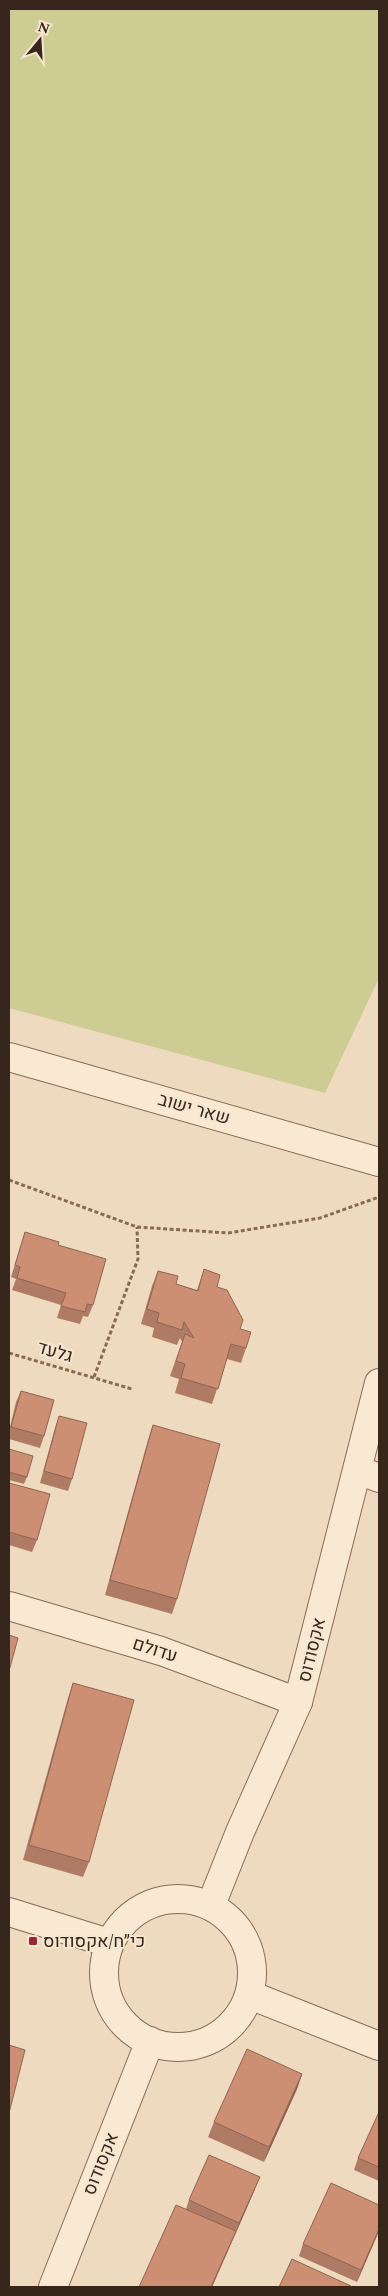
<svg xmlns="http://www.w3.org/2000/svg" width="388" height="2296" viewBox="0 0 388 2296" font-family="Spectral,Heebo,serif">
	<rect width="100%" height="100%" fill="#eedbbf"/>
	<polygon fill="#cccc93" points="9,9 379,9 379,978 325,1093 9,1008"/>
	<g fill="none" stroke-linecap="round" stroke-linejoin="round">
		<g stroke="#876b57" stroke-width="30">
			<g id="minor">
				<polyline points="9,1057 379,1162"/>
				<polyline points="358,1470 379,1478"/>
				<polyline points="9,1606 161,1651 298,1702"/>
				<circle cx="178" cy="1973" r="74"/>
				<polyline points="211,1905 240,1832 298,1702 379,1383"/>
				<polyline points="9,1912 109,1943"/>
				<polyline points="250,1995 379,2046"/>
				<polyline points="53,2287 150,2041"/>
			</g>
		</g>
		<g stroke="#876b57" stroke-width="3" stroke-dasharray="4 2.5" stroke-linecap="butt">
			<polyline points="9,1180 137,1227 228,1233 320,1218 379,1197"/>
			<polyline points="9,1353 132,1389"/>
			<polyline points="94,1377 138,1259 137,1227"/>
		</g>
		<use href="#minor" stroke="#f9e9d2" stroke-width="28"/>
	</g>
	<g fill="#b07b64">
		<polygon points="25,1232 93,1305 88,1317 83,1316 80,1324 57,1318 61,1305 12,1290 16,1279 11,1277"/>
		<polygon points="204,1269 217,1287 240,1329 246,1348 241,1363 227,1359 212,1404 175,1393 179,1379 170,1376 182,1342 180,1338 177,1345 152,1337 154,1328 141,1324 152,1286 158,1271 176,1284 197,1290"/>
		<polygon points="21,1391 44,1436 40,1448 9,1439 9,1431 16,1402"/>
		<polygon points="59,1416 72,1479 68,1491 40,1483 55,1428"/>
		<polygon points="153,1425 177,1599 172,1614 105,1595 148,1440"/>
		<polygon points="9,1449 27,1477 24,1484 9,1480"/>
		<polygon points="9,1483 37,1540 32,1552 9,1545"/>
		<polygon points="73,1683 89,1862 83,1877 23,1860 68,1698"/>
		<polygon points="302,2074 297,2089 264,2162 208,2137 214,2122"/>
		<polygon points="379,2112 379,2181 354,2170 358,2158"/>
		<polygon points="255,2189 235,2235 230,2246 212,2287 139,2287 186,2209 189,2200"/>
		<polygon points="379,2231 357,2282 299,2256 303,2244"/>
	</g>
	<g fill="#906451">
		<polygon points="302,2074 297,2089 264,2162 269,2147"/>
		<polygon points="260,2177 255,2189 235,2235 239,2223"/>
		<polygon points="379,2229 379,2231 357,2282 361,2270"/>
		<polygon points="236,2231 230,2246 212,2287 211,2287"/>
	</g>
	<g fill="#cd8f74" stroke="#906451">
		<polygon points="25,1232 59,1242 58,1245 106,1259 93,1305 87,1304 85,1312 61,1306 66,1293 17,1278 20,1267 15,1265"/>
		<polygon points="204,1269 220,1275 217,1287 227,1290 243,1320 240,1329 251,1332 246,1348 231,1344 218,1389 181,1378 185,1364 176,1361 185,1334 194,1338 184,1322 182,1330 157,1322 159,1313 147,1309 158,1271 178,1276 176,1284 198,1291"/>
		<polygon points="21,1391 54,1400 44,1436 11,1427"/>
		<polygon points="59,1416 87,1423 72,1479 44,1471"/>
		<polygon points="153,1425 220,1444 177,1599 110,1580"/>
		<polygon points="9,1449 33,1456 27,1477 9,1472"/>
		<polygon points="9,1483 50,1494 37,1540 9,1532"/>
		<polygon points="9,1635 18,1638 9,1671"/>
		<polygon points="73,1683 134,1700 89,1862 29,1845"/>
		<polygon points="9,2045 25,2050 9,2113"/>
		<polygon points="247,2049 302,2074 269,2147 214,2122"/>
		<polygon points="379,2112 379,2167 358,2158"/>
		<polygon points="209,2155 260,2177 239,2223 189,2200"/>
		<polygon points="331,2183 379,2205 379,2229 361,2270 303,2244"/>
		<polygon points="176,2205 236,2231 211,2287 139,2287"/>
		<polygon points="292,2259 351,2286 350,2287 279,2287"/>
	</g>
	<rect fill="#962735" stroke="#f5e6cf" stroke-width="2" x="28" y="1936" width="10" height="10" rx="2.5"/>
	<g text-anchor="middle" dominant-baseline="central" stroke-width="4" stroke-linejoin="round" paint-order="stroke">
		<g font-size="18" fill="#36261c" stroke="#f5e6cf">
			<text transform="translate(194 1109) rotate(16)">שאר ישוב</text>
			<text transform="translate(55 1352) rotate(16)">גלעד</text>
			<text transform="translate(155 1650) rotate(18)">עדולם</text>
			<text transform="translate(312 1650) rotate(-76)">אקסודוס</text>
			<text transform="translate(101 2164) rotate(-68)">אקסודוס</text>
		</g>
		<g font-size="18" fill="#36261c" stroke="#f5e6cf" text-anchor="start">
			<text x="43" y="1941">כי״ח/אקסודוס</text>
		</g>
	</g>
	<rect width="388" height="2296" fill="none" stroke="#36261c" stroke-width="20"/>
	<g transform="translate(40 40) rotate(18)" stroke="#f5e6cf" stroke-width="4" paint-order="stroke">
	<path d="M0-4L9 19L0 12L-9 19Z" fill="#36261c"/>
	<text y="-8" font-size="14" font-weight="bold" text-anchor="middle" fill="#36261c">N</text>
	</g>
</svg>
